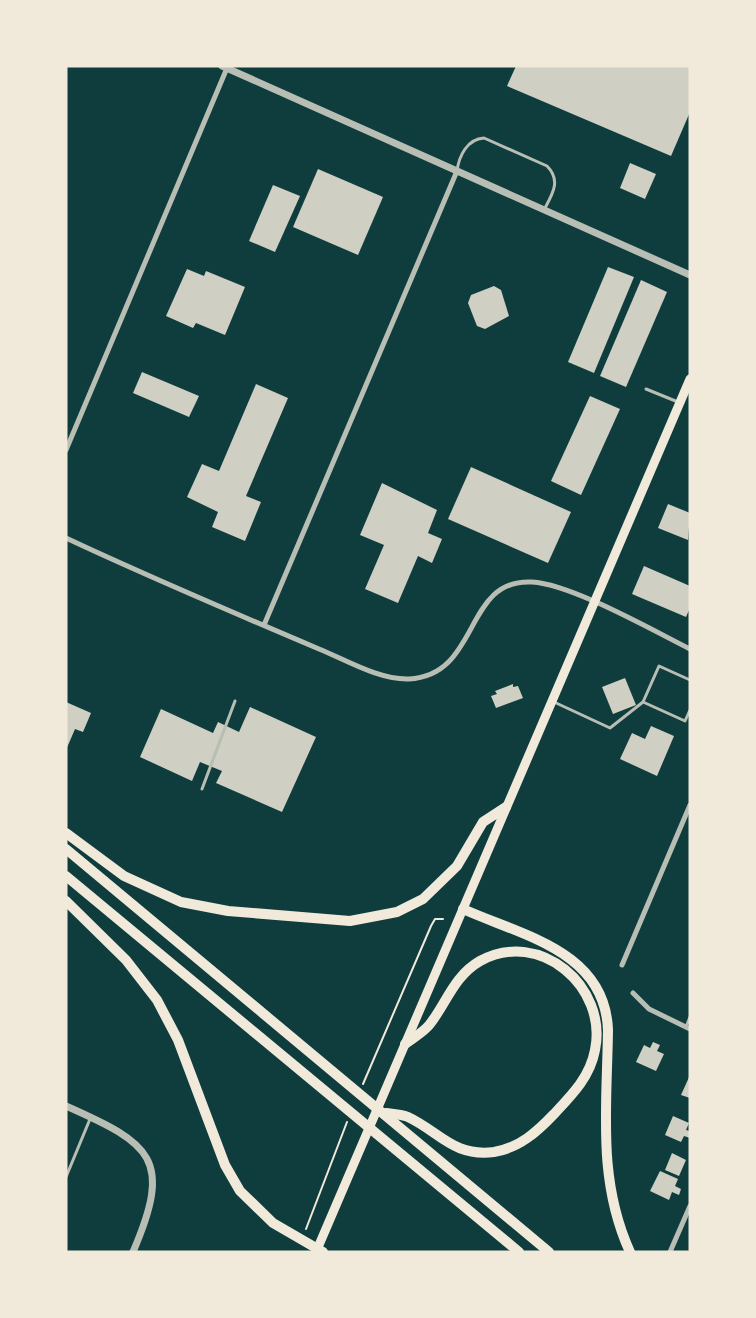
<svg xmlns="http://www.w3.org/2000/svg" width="756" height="1318" viewBox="0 0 756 1318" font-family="'DM Sans',sans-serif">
	<rect width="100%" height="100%" fill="#0f3d3e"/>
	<g fill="#cfcfc3">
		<polygon points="516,66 690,66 690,112 671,156 507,86"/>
		<polygon points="630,163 656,174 645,199 620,188"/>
		<polygon points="318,169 383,197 358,255 293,227"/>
		<polygon points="273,185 300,196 275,252 249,241"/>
		<polygon points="608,267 634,277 594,373 568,362"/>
		<polygon points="187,269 204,276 206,271 245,287 225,335 196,323 193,328 166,316"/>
		<polygon points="641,280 667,292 626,387 600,376"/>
		<polygon points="494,286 501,290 509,316 485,329 477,326 468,303 471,295"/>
		<polygon points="142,372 199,396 189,417 133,393"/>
		<polygon points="256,384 288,398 246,496 261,502 245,541 212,527 218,512 187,497 202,464 219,471"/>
		<polygon points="590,396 620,409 581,495 551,481"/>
		<polygon points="471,467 571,512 548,563 448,519"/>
		<polygon points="382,483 437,510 428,533 442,539 432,563 418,556 398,603 365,589 384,545 360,535"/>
		<polygon points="668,504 690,513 688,540 658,528"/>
		<polygon points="644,566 690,586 690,608 686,617 632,594"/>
		<polygon points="625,678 636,705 613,714 602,687"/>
		<polygon points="513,684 513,687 518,686 523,698 496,708 491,696 497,694 495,691"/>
		<polygon points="66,702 91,713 83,732 75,729 66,750"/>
		<polygon points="250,707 316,737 282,812 216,783 222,771 200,762 192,781 140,757 161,709 213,733 218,722 239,732"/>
		<polygon points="651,726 674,736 657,776 620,759 632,733 645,739"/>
		<polygon points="653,1042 660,1045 657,1051 664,1054 656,1071 636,1062 644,1045 650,1048"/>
		<polygon points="690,1075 690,1098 681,1095"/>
		<polygon points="673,1116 689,1123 686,1130 690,1131 690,1138 684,1136 681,1142 665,1135"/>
		<polygon points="672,1153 686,1160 679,1176 665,1170"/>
		<polygon points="660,1171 678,1179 675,1186 681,1189 679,1195 672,1192 669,1200 650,1191"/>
	</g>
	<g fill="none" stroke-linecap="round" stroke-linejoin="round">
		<g stroke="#f1e9da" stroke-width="2">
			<polyline points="363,1084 431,926 435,919 443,919"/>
			<polyline points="306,1229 347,1122"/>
		</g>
		<g stroke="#b8beb3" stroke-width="3">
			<path d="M 457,171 C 459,156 467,139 484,138 L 547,166 C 561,180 553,193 545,208"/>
			<polyline points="646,389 678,402"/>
			<polyline points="554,702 610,728 643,702 685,721 690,710"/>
			<polyline points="643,702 659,666 690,680"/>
			<polyline points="202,789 235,701"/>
			<polyline points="686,1027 690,1017"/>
			<polyline points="66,1177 90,1119"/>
		</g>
		<g stroke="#b8beb3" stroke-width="5">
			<polyline points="66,450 227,68"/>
			<path d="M 66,538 C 149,577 234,613 319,649 C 346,660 379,680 409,679 C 481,675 463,578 532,582 C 571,584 652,630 690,649"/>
			<polyline points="264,625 457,171"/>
			<polyline points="622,965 690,805"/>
			<polyline points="633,993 649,1009 690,1029"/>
			<polyline points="670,1252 690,1206"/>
		</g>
		<g stroke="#b8beb3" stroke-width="7">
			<polyline points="222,66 690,275"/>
			<path d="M 66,1106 C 152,1144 173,1159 133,1252"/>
		</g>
		<polyline stroke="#f1e9da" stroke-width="9" points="316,1252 690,379"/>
		<g stroke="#f1e9da" stroke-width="10">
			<polyline points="66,833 124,876 181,902 228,911 350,921 397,912 423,899 457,866 483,822 506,807"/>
			<polyline points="66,849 549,1252"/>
			<polyline points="66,876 519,1252"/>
			<polyline points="66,901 126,960 157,1000 178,1040 225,1165 240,1191 273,1223 323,1252"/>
			<path d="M 463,909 C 523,936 605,951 608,1030 C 607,1107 597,1180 630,1252"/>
			<path d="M 386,1113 C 392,1114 401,1114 408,1117 C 440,1132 453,1157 494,1152 C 519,1148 537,1132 554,1114 C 572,1095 590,1077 595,1050 C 608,987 540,928 480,961 C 454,976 447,1002 430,1024 C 424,1032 413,1038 405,1044"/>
		</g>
	</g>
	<rect width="756" height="1318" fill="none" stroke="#f1e9da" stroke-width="135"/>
</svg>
